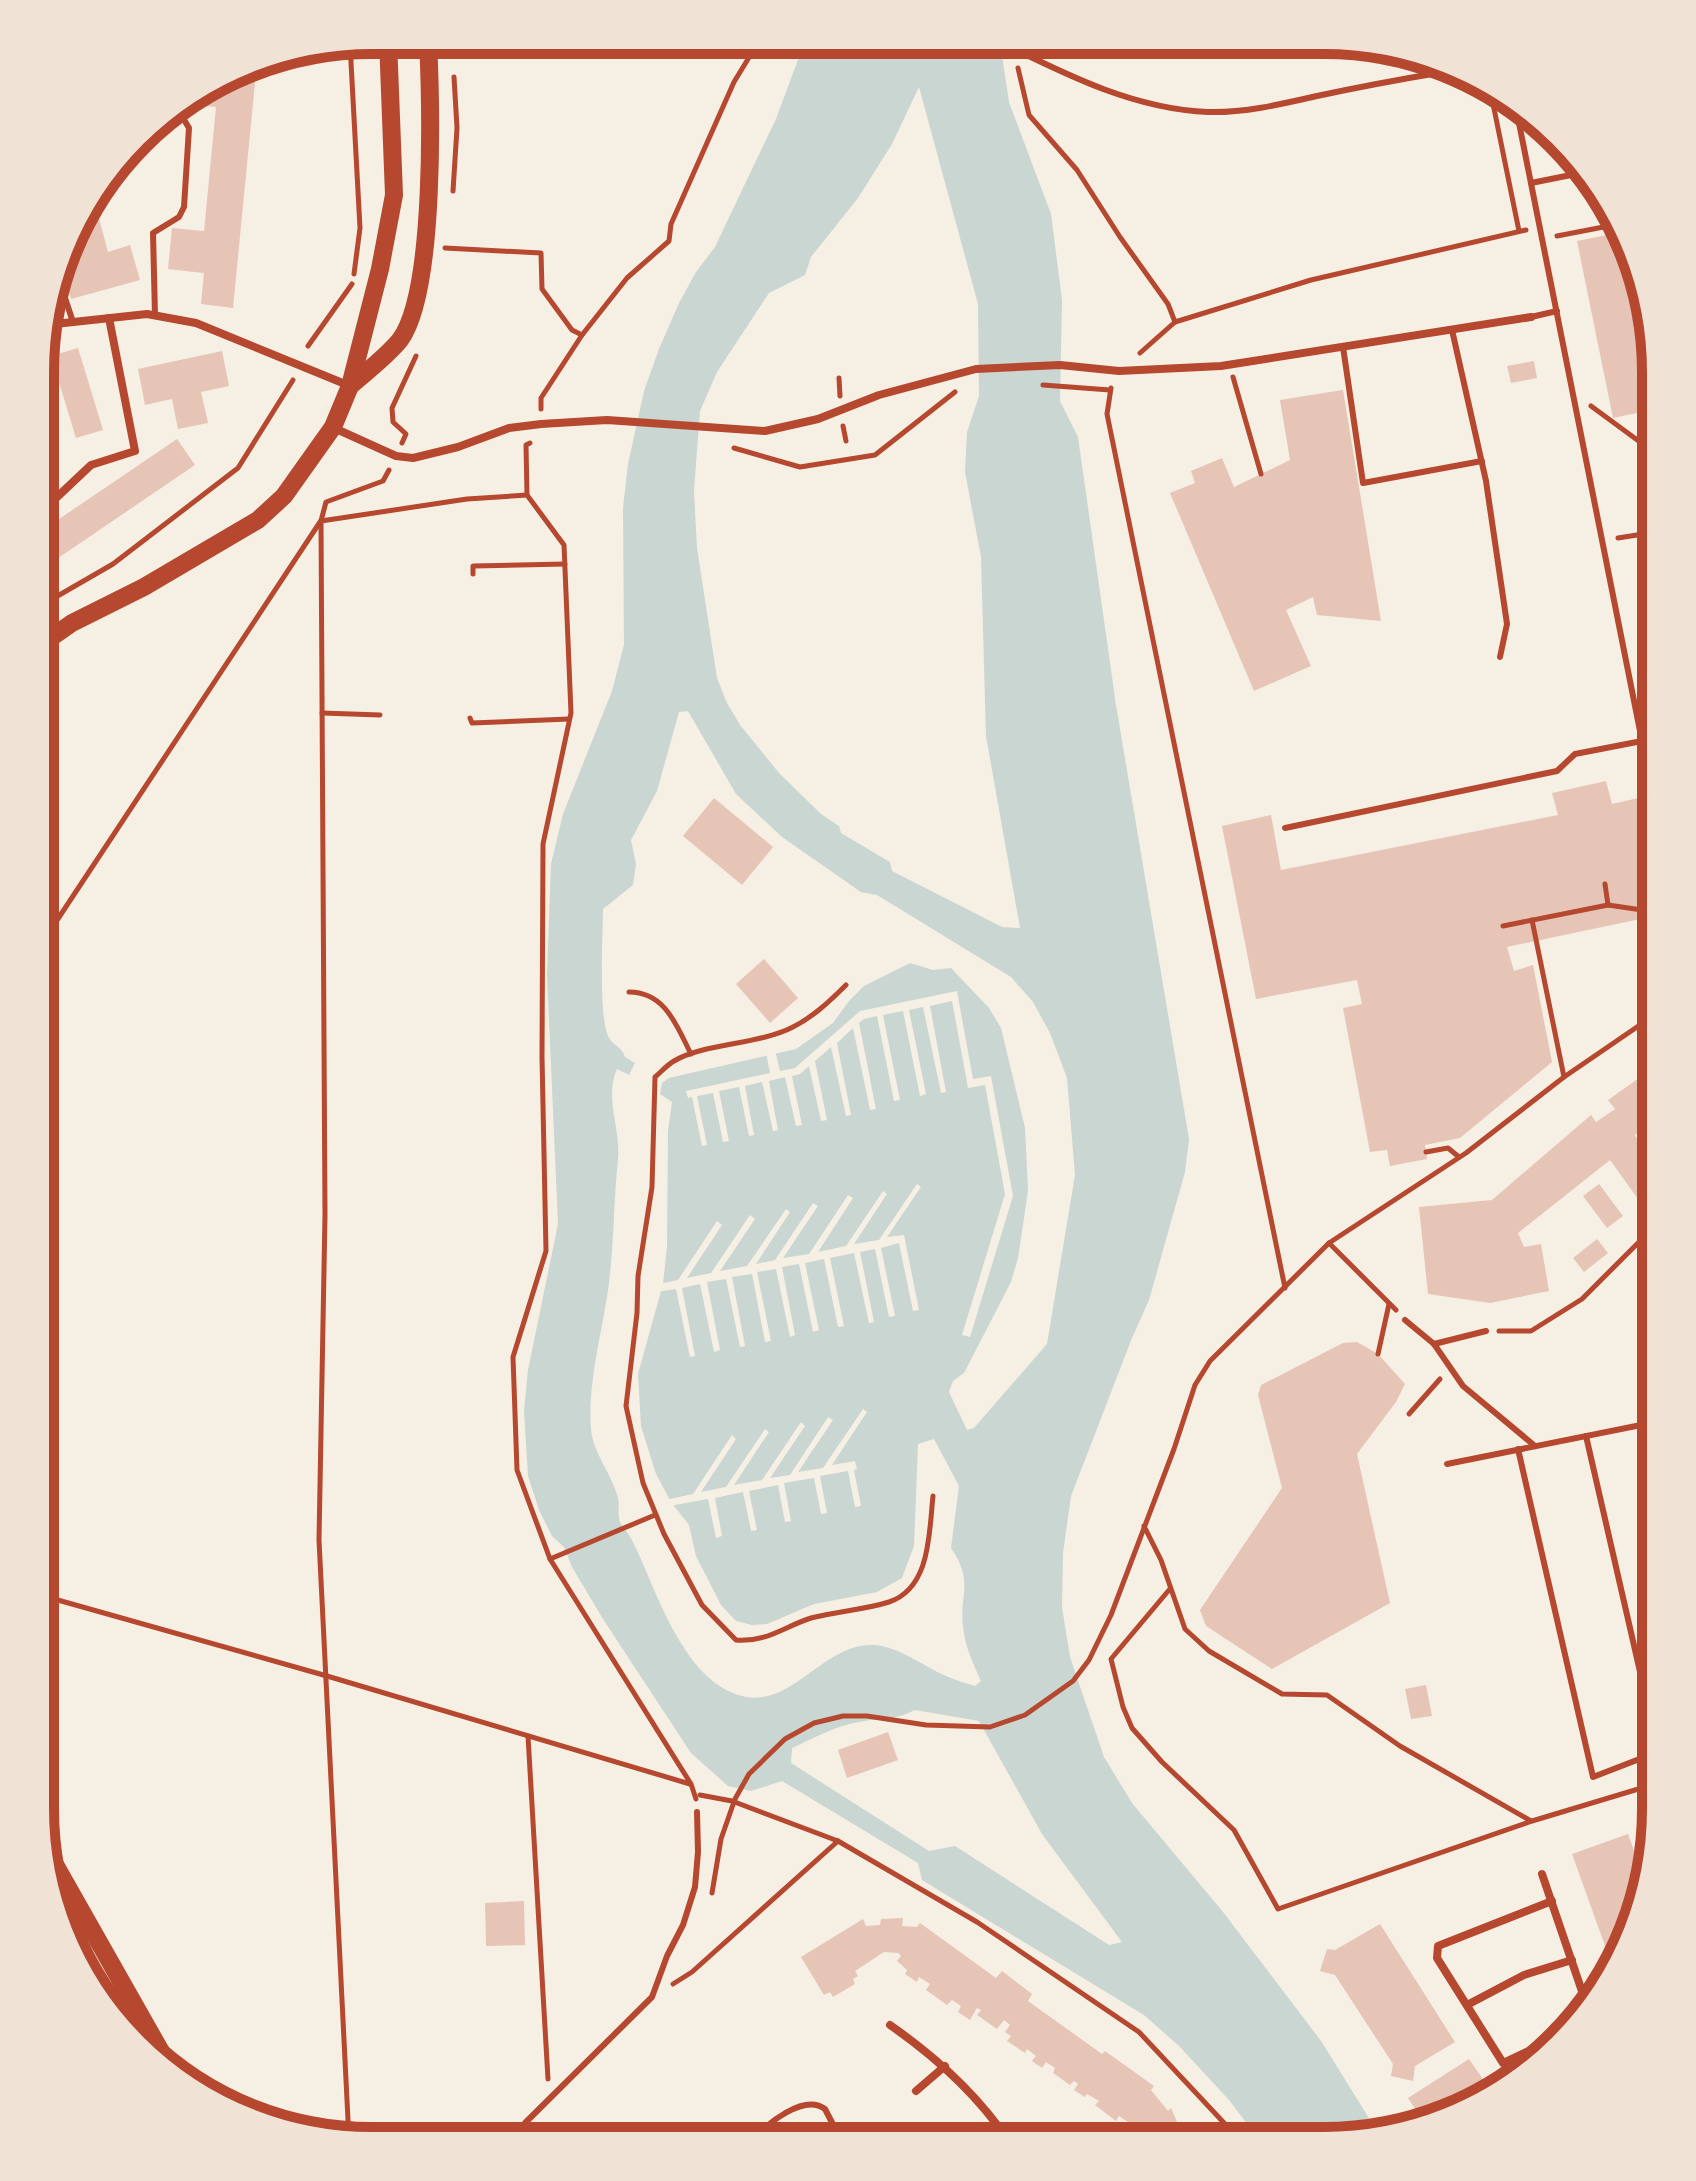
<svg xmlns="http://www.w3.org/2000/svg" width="1696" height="2181" viewBox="0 0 1696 2181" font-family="Barlow,sans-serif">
	<rect width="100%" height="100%" fill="#f6efe4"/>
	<path fill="#c9d6d2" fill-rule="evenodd" d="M 805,41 L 1000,42 L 1009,102 L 1051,214 L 1062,300 L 1060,401 L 1078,437 L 1116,705 L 1189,1139 L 1185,1172 L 1149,1300 L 1132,1338 L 1071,1496 L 1063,1553 L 1062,1607 L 1070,1657 L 1104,1757 L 1132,1803 L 1223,1912 L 1321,2041 L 1377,2131 L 1346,2140 L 1259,2140 L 1230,2101 L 1179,2046 L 1144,2015 L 922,1880 L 918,1863 L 782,1781 L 751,1791 L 728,1786 L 691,1753 L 603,1619 L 572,1567 L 564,1547 L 552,1536 L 539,1510 L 528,1476 L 524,1411 L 528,1370 L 558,1224 L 547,975 L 551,864 L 563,814 L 612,691 L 624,645 L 623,508 L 628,464 L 644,391 L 659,349 L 679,303 L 696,272 L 715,247 L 733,209 L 776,119 ZM 919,87 L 978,304 L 979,396 L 967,432 L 965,472 L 981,557 L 986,736 L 1020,928 L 1002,927 L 892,871 L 890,862 L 841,833 L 839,826 L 821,814 L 779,773 L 740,725 L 726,701 L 717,678 L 697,548 L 694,490 L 700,411 L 717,372 L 769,293 L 805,275 L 811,257 L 858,198 L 892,144 ZM 688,711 L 736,794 L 782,837 L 861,892 L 877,895 L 1011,977 L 1033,1002 L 1050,1033 L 1067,1078 L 1075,1175 L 1047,1344 L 974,1428 L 967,1430 L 949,1392 L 953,1381 L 964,1373 L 1011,1282 L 1018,1258 L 1028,1191 L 1025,1128 L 1001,1028 L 989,1008 L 951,968 L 933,970 L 910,963 L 864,986 L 849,1001 L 833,1023 L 796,1049 L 669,1078 L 662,1083 L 660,1094 L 672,1102 L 668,1131 L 667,1246 L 663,1284 L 638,1374 L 641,1426 L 656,1474 L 671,1502 L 689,1525 L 696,1556 L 721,1605 L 736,1621 L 752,1625 L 767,1624 L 814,1604 L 877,1592 L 902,1578 L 914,1546 L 918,1444 L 934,1439 L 959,1486 L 951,1548 C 976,1585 957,1594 964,1633 C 966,1649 974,1665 981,1681 L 975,1686 C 965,1683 955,1680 946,1676 C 923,1666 900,1647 874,1645 C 824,1642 792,1709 742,1696 C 683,1681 657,1591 633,1542 C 630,1535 624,1529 620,1522 C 617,1514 620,1505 618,1498 C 612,1474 594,1455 591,1430 C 587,1379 605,1324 610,1274 C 614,1236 614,1197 618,1159 C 621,1129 604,1098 617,1069 L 629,1075 L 635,1063 L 625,1057 C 622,1047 614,1046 609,1038 C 598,1018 603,935 603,909 L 633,885 L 636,864 L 631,840 L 657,791 L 679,712 ZM 915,1710 L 979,1721 L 1042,1834 L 1122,1942 L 1109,1945 L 955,1846 L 929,1851 L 791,1763 L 792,1748 C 814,1738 835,1726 859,1722 C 883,1717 890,1722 915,1710 Z"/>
	<g fill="#f6efe4">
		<polygon points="957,991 973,1079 991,1076 1013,1196 970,1337 962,1335 1005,1194 985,1085 968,1088 952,1001 930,1006 946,1092 941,1093 923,1007 909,1010 926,1094 920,1096 903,1011 883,1015 900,1100 894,1101 877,1016 864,1019 859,1023 876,1109 870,1110 853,1028 837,1043 851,1115 846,1116 831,1047 815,1061 827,1120 821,1121 809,1066 800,1074 792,1076 802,1125 796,1126 785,1077 769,1081 778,1130 773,1131 762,1082 745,1086 754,1135 749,1136 739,1087 719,1091 729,1141 723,1142 713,1093 697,1096 707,1145 702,1146 692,1097 688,1098 686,1091 770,1073 766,1053 775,1050 780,1071 795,1068 860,1011"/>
		<polygon points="917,1184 921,1187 887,1237 904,1235 919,1310 913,1311 899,1243 881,1248 895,1316 889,1317 875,1249 860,1252 874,1322 869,1323 854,1253 830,1258 844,1326 838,1327 824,1259 805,1263 819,1330 813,1332 799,1264 782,1267 795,1335 790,1337 776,1269 757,1272 771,1341 765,1342 752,1274 732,1277 745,1346 740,1347 726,1279 707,1282 720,1350 714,1352 700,1284 682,1288 695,1356 690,1357 676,1289 656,1292 659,1284 678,1280 717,1221 722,1225 687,1278 711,1273 750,1215 755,1219 720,1271 747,1266 786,1209 790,1212 756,1264 775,1260 813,1203 818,1206 783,1258 809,1254 848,1195 853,1198 818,1252 846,1246 883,1191 887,1194 854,1244 879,1240"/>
		<polygon points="863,1409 867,1412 832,1465 855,1461 857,1469 854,1470 861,1506 855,1507 848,1471 820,1476 827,1513 821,1514 814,1478 784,1483 791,1521 785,1522 778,1485 749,1491 757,1530 751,1531 743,1492 715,1498 722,1536 716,1538 708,1499 669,1506 665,1500 693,1494 732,1435 736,1439 701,1492 726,1487 765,1429 769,1432 734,1485 762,1480 801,1422 805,1426 770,1478 790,1475 828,1417 833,1420 798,1472 823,1468"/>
	</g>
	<g fill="#e6c5b7">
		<polygon points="257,62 233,308 201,304 204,273 168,269 172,228 204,231 216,107 185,104"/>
		<polygon points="97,211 108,252 130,245 140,280 71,299 63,269 66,260 79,256 74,237 81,216"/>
		<polygon points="1622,232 1645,286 1656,371 1656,409 1613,418 1577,241"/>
		<polygon points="78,348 103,430 76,438 51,356"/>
		<polygon points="222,351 229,386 201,392 208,423 178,429 172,399 145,405 138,369"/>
		<polygon points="1534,361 1537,378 1511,383 1507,366"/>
		<polygon points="1343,390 1381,621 1317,615 1313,597 1286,610 1311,666 1254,691 1170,493 1195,483 1191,471 1222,458 1234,487 1290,460 1280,400"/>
		<polygon points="177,439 195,465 42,569 43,530"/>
		<polygon points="1606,781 1612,804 1656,794 1656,907 1652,907 1649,886 1639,889 1645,918 1507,947 1514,971 1533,965 1552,1062 1460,1138 1425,1145 1427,1159 1390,1166 1387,1150 1370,1152 1343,1008 1362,1004 1357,980 1256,999 1222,826 1271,815 1281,870 1558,815 1552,793"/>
		<polygon points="714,798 773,847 742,885 683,836"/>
		<polygon points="764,959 798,998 770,1023 736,984"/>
		<polygon points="1656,1066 1656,1119 1635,1135 1642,1148 1653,1139 1656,1143 1656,1224 1610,1160 1518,1233 1524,1247 1541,1244 1549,1291 1490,1303 1428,1294 1419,1207 1492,1200 1591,1115 1596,1122 1615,1109 1608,1100"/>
		<polygon points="1599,1184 1623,1216 1607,1228 1583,1196"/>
		<polygon points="1597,1239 1608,1253 1584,1272 1573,1258"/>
		<polygon points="1357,1342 1378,1354 1405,1384 1396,1402 1357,1454 1390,1603 1272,1669 1206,1626 1200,1610 1282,1488 1258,1395 1261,1385 1343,1343"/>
		<polygon points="1426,1685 1432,1716 1411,1719 1405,1689"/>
		<polygon points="888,1732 898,1760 847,1778 838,1750"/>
		<polygon points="1628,1834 1645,1881 1639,1916 1613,1968 1572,1854"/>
		<polygon points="524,1901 525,1945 486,1946 485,1903"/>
		<polygon points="903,1918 902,1926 917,1927 920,1923 996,1978 1002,1971 1032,1994 1028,2001 1102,2054 1105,2051 1154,2086 1151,2090 1168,2111 1171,2108 1185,2140 1129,2140 1126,2134 1133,2132 1128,2122 1119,2116 1116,2121 1095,2105 1099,2101 1087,2094 1085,2097 1074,2090 1078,2084 1074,2081 1070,2085 1053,2073 1055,2068 1046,2062 1042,2068 1032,2061 1036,2056 1027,2049 1025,2053 1007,2041 1011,2036 1005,2032 1010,2025 1004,2020 997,2029 977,2015 981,2010 977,2008 970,2020 958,2012 961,2006 952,2000 947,2005 926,1990 930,1984 919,1977 917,1982 905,1974 907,1970 897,1961 901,1956 898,1953 884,1952 855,1971 858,1976 853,1979 855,1984 833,1997 830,1992 824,1995 801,1957 863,1919 866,1926 880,1925 881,1919"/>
		<polygon points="1380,1924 1455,2042 1415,2066 1413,2081 1391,2076 1393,2064 1335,1975 1320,1971 1327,1949 1335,1950"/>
		<polygon points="1469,2059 1493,2094 1421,2118 1408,2098"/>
	</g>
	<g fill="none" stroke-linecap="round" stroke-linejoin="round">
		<g stroke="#b5482f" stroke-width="5">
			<polyline points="350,44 360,228 354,274"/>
			<polyline points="1018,68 1029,115 1077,170 1120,237 1168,304 1175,322"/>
			<polyline points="1490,89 1519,231"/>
			<polyline points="453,191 457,128 454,77"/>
			<polyline points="1557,236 1619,224"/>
			<polyline points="445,248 541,253 542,289 572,330 582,335"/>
			<polyline points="308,346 352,284"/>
			<polyline points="1140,353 1175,322 1311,280 1526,230"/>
			<polyline points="1233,377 1261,474"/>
			<polyline points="839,378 840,396"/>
			<polyline points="1043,385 1110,390"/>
			<polyline points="1111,388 1107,414 1285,1288"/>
			<polyline points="1591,406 1640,442 1656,514"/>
			<polyline points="541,409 541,398 582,335 627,278 669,241 671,224 734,82 759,41"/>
			<polyline points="843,426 846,441"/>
			<polyline points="1640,442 1656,439"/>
			<polyline points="402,443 406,434 393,422 392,408 416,356"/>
			<polyline points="530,443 526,445 527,495 564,545 571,713 543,844 542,1057 546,1251 513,1357 517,1470 550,1559 691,1784 696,1799"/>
			<polyline points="734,448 800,467 875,455 955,392"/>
			<polyline points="321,521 467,499 527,495"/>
			<polyline points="1618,538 1656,532"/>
			<polyline points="473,574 473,566 565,564"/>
			<polyline points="42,605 113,564 238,468 293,380"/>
			<polyline points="322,713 380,715"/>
			<polyline points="470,718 472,723 569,719"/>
			<polyline points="1605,884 1608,905"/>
			<polyline points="1532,920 1564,1077"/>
			<polyline points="1503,926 1608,905 1642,910 1656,917"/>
			<polyline points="42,943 320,522"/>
			<path d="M 846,985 C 830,1001 813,1017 793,1027 C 758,1045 704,1043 674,1061 C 667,1065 661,1072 655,1077 L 652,1187 L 638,1276 L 637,1313 L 626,1406 L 643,1483 L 664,1534 L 702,1605 L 736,1640 C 768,1642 783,1627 811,1618 C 837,1611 864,1610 889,1602 C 931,1588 929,1532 933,1496"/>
			<path d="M 629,992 C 666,992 677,1027 691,1054"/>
			<polyline points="1426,1152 1448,1148 1459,1157"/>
			<polyline points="1329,1243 1396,1310"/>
			<polyline points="1499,1331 1531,1331 1582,1299 1639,1242 1656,1236"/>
			<polyline points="1378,1354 1389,1304"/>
			<polyline points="1409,1414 1440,1379"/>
			<polyline points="1144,1526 1161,1560 1185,1629 1209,1651 1282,1694 1327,1695 1400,1746 1531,1821"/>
			<polyline points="550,1559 655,1515"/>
			<polyline points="1169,1590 1111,1659 1123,1707 1132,1728 1162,1762 1234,1830 1278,1909 1532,1821 1655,1784"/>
			<polyline points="40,1595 327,1676 690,1784"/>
			<polyline points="528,1736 548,2079"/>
			<polyline points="700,1795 732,1801 838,1841 977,1922 1139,2032 1240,2140"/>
			<polyline points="712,1893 721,1839 735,1799 749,1774 785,1739 814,1723 843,1716 867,1716 926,1725 990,1727 1025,1715 1073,1681 1089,1660 1111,1615 1174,1449 1195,1385 1210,1361 1329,1243 1466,1153 1564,1077 1656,1014"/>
			<polyline points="673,1984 692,1972 838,1841"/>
			<polyline points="349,2140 319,1540 325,1215 321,521 326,502 383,481 389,470"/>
		</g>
		<g stroke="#b5482f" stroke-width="6">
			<path d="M 1000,42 C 1065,74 1133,109 1208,112 C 1244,113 1282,104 1317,96 C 1359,87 1402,79 1444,72"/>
			<polyline points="1531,183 1581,173"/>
			<polyline points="59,280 73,322"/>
			<polyline points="155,315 153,233 179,217 184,207 189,128 177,108"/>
			<polyline points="1531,317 1557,311"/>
			<polyline points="1452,330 1486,481 1507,624 1500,657"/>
			<polyline points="1343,347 1363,483 1482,461"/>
			<polyline points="1285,828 1557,771 1575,754 1642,741 1515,103"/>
			<polyline points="1405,1320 1434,1344 1463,1386 1535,1446"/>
			<polyline points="1434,1344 1486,1331"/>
			<polyline points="1651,1423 1655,1445"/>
			<polyline points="1586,1436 1655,1737"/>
			<polyline points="1518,1449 1593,1777 1655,1753"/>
			<polyline points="1447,1464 1656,1422"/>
			<polyline points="512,2140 525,2123 652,1997 667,1956 683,1925 695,1887 698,1852 697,1812"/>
			<path d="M 752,2140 C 767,2124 804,2093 825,2109 L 841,2140"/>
		</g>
		<g stroke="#b5482f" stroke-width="8">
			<polyline points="43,328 55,324 147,314 196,323 350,386"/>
			<polyline points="334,428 396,456 413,458 458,447 509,428 541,424 607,420 765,431 818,419 879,395 976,369 1060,365 1119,371 1221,366 1531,317"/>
			<polyline points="43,503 55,499 91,465 135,451 109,318"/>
			<polyline points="1542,1874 1587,2006"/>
			<polyline points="1467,2005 1524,1975 1572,1960"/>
			<path d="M 890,2025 C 936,2057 976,2093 1008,2140"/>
			<polyline points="1539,2046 1503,2063 1437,1958 1438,1946 1552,1901"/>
			<polyline points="916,2091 945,2066"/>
		</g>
		<g stroke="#b5482f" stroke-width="18">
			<path d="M 350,386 C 366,372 386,357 400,340 C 436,291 431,103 428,40"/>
			<polyline points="42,644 72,623 144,587 258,520 284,496 333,427 350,386 380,269 394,195 388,40"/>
			<polyline points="45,1847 168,2064"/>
		</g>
	</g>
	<path d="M0 0H1696V2181H0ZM372 54H1324A318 318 0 0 1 1642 372V1809A318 318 0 0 1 1324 2127H372A318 318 0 0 1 54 1809V372A318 318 0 0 1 372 54Z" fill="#f1e2d6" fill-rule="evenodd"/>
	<path fill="none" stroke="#b5482f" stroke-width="10" d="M372 54H1324A318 318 0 0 1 1642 372V1809A318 318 0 0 1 1324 2127H372A318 318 0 0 1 54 1809V372A318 318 0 0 1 372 54Z"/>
</svg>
